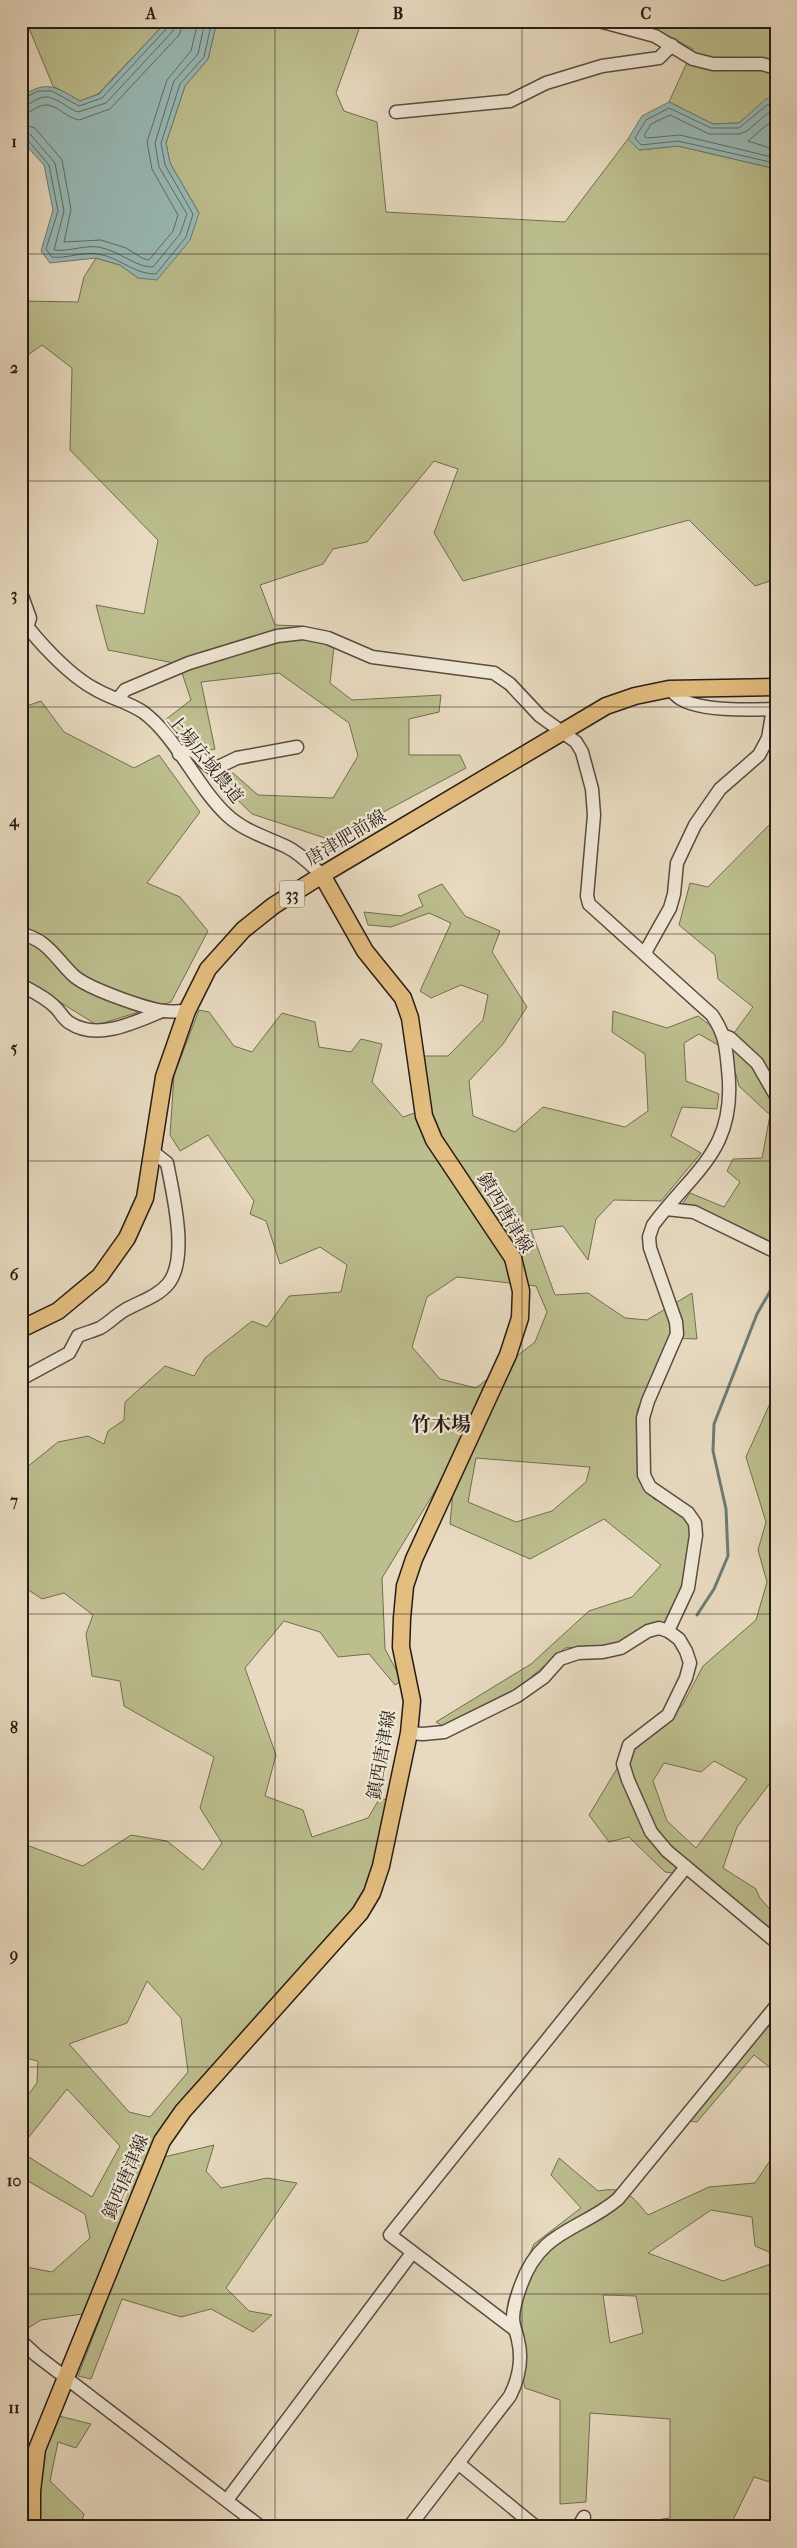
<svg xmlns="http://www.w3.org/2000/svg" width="797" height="2548" viewBox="0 0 797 2548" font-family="'IM FELL French Canon','Noto Serif JP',serif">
	<rect width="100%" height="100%" fill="#e8dac0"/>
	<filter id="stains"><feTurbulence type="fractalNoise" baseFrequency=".004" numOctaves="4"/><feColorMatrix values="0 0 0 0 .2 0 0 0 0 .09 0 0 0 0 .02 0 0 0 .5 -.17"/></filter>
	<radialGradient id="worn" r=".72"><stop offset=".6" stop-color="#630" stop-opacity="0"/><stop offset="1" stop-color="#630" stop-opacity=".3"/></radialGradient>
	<g fill="#bcbe8e" stroke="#726e52" fill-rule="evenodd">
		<polygon points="26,21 167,21 98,94 80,101 53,86"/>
		<polygon points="217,21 362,21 336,93 344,111 377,122 386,212 565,222 628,139 639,150 678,146 768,167 776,174 776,579 755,586 689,520 463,581 434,533 458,469 434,461 367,542 333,549 323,564 260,585 275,625 301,626 334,646 330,683 352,700 441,695 439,712 409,719 409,755 460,755 466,768 331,840 252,814 216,779 233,773 258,795 333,798 358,756 349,723 279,673 201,682 215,749 193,755 165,720 191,700 179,664 108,650 96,605 144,614 158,540 70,450 72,368 42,345 21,360 21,301 78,302 84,277 96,258 120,265 138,278 199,213 170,163 166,143 185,86 208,59"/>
		<polygon points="639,21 776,21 776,98 766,100 739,123 713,124 669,102 693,49"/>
		<polygon points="41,701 64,732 134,768 159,755 200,812 147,883 180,897 208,931 171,1002 97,1025 21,978 21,708"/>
		<path d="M 776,818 L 776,1067 L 763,1088 L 776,1101 L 776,1246 L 683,1203 L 690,1193 L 724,1207 L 740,1182 L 727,1171 L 733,1159 L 762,1158 L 770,1115 L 739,1086 L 730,1052 L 699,1034 L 684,1043 L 686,1081 L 719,1094 L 717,1109 L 682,1107 L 671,1136 L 701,1153 L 661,1201 L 614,1200 L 596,1219 L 588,1260 L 563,1226 L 531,1230 L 555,1295 L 588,1293 L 625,1318 L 647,1320 L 692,1293 L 697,1339 L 669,1338 L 637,1411 L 639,1480 L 654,1499 L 680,1511 L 692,1529 L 683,1589 L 666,1622 L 646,1625 L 620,1644 L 565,1648 L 521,1686 L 446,1728 L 436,1722 L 531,1664 L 589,1611 L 632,1597 L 661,1565 L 604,1519 L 530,1559 L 450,1524 L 453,1491 L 438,1486 L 382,1578 L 385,1649 L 402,1681 L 395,1685 L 369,1654 L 338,1657 L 320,1632 L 284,1621 L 245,1668 L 276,1755 L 265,1796 L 303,1810 L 312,1837 L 368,1818 L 380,1798 L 390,1801 L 371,1882 L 352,1915 L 171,2115 L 164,2157 L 214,2145 L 206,2171 L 221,2188 L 267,2178 L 297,2183 L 226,2288 L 249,2311 L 272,2315 L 253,2332 L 211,2309 L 181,2317 L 122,2299 L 91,2379 L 78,2376 L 103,2311 L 41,2320 L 25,2330 L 21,2328 L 21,2266 L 52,2272 L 90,2238 L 85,2214 L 21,2177 L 21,2152 L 92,2197 L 120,2146 L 67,2089 L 21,2147 L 21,2104 L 37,2083 L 38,2061 L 21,2057 L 21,1843 L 83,1866 L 131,1835 L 167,1841 L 203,1870 L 222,1843 L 200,1808 L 214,1757 L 124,1706 L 120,1681 L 92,1676 L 86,1634 L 93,1615 L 64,1593 L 42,1599 L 21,1585 L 21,1472 L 58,1442 L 88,1436 L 104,1444 L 108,1431 L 124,1420 L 125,1402 L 165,1366 L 194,1376 L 205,1358 L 252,1321 L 267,1327 L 289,1296 L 341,1292 L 347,1265 L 320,1247 L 280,1264 L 266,1221 L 250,1214 L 254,1201 L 208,1135 L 180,1151 L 170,1135 L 174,1075 L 199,1010 L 209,1012 L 234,1046 L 252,1052 L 282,1013 L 315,1022 L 319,1047 L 351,1052 L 361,1039 L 382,1044 L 372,1082 L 403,1117 L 423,1110 L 420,1056 L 448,1056 L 483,1020 L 488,995 L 461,985 L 431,998 L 420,991 L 451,923 L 429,913 L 391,927 L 368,925 L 364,912 L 401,916 L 423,906 L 418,895 L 442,884 L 465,916 L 500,931 L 492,952 L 527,1007 L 503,1044 L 469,1081 L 473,1116 L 515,1132 L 543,1107 L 625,1127 L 648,1111 L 645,1054 L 612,1032 L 613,1011 L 667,1028 L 698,1016 L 729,1040 L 753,1007 L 718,979 L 715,955 L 679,925 L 690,883 L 708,887 ZM 457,1277 L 536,1286 L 547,1312 L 535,1342 L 476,1388 L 440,1379 L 412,1347 L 427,1297 ZM 476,1458 L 589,1467 L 590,1467 L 586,1482 L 552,1511 L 516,1522 L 468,1502 ZM 147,1981 L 181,2018 L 188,2072 L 150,2117 L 129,2112 L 69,2044 L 127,2023 Z"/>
		<path d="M 776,1390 L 776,1703 L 770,1715 L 776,1721 L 776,1775 L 737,1827 L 723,1868 L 756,1889 L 760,1898 L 776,1916 L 776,1942 L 698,1876 L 665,1872 L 629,1837 L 609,1842 L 589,1815 L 636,1737 L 682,1706 L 703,1666 L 756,1620 L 767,1582 L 758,1550 L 766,1522 L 746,1457 ZM 714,1761 L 747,1779 L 696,1848 L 667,1821 L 653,1781 L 664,1763 L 701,1772 Z"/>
		<polygon points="21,1706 28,1725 23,1738 29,1760 21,1767"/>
		<polygon points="776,2008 776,2072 754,2055 697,2122 689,2121"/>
		<path d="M 776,2152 L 776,2255 L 755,2246 L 752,2217 L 711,2210 L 648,2253 L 723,2281 L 776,2262 L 776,2484 L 754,2477 L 731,2524 L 737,2527 L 606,2527 L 670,2518 L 670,2419 L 590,2413 L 586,2502 L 560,2504 L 560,2400 L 525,2388 L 508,2302 L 534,2244 L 581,2208 L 551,2175 L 559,2158 L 598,2191 C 626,2186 631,2195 648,2215 L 709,2187 L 755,2183 ZM 603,2295 L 636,2296 L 643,2333 L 610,2343 Z"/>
		<polygon points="59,2416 91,2424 76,2448 58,2442 50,2481 84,2514 80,2527 21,2527 21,2455 43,2452"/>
	</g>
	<g fill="#98bab7" stroke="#6b7b76">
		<path d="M 167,21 L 217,21 L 208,59 L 185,86 L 166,143 L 170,163 L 199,213 L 190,240 L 157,280 L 138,278 L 120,265 L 96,258 L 50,263 L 41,251 L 53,210 L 44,165 L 21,140 L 21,97 C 47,79 55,87 80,101 L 99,94 Z"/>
		<polygon points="776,98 776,174 768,167 678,146 639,150 628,139 642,116 669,102 713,124 739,123 766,99"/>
	</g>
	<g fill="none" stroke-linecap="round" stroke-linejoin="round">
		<g stroke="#606c66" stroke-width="1">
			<polyline points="21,100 38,91 52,91 79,106 102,98 168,27 170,21"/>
			<polyline points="776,103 767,105 739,128 711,128 669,108 646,120 635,138 641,145 678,141 770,162 776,167"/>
			<path d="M 21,107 C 29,106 33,100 40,98 C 53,93 66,108 78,112 L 106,103 L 173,31 L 176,21"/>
			<polyline points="776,110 770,111 747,131 739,134 709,134 670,115 651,124 644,136 647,138 680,135 776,158"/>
			<path d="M 21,114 C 31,114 38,104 47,105 C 58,106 67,118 79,120 L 110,109 L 179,35 L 184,21"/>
			<polyline points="776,117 748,141 776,150"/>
			<polyline points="21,124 35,128 62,160 71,209 64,242 101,240 126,248 144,259 149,260 173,231 178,215 152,169 147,142 167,80 191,51 198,21"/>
			<path d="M 21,131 L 31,135 L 55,163 L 64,211 L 54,250 C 68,252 84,245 98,247 C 118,250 137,268 153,267 L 180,234 L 187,214 L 159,167 L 155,143 L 174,81 L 198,54 L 205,21"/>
			<path d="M 21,137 L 27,139 L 49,165 L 58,211 L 46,249 L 52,257 C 67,259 83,251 98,254 C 119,257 135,275 156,274 L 186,237 L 193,214 L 165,165 L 161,143 L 180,84 L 204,57 L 212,21"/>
		</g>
		<polyline stroke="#6b7b76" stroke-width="3" points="697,1615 714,1589 728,1556 726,1509 713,1451 714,1424 757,1314 776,1281"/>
		<g stroke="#584c40" stroke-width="15">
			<g id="minor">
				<polyline points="599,21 655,36 693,59 713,64 762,64 776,68"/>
				<polyline points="396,112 510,101 546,83 602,66 659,58 672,45"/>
				<polyline points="21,593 30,618 27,627"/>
				<path d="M 21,618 C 37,641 70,676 95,689 C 110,698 128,702 143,712 C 176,736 196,786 227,815 C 244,831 266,837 287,847 C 301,854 311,865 322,875"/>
				<path d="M 669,689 C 673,692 676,696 681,699 C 700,711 751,710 773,709"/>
				<path d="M 118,699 L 125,690 L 189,663 L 277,636 L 303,633 L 328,638 L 372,657 L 494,673 L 510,684 L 540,716 L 576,742 L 582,752 L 592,789 L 594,815 L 587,896 L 589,904 L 712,1015 C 725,1034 726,1046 728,1069 C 737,1149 696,1168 653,1225 L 649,1237 L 650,1248 L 676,1322 L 677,1334 L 648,1401 L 643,1418 L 644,1475 L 650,1487 L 688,1513 L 695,1523 L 696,1535 L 688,1588 L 668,1631"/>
				<path d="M 179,754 L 188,749 C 200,752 202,765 214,769 L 237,758 L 297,747"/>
				<path d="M 21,934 C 47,939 56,959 74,976 C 89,989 144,1008 164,1011 C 171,1012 179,1011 187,1011"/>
				<polyline points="646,955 647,949 670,908 674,894 677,863 695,825 720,789 759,755 768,738 773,709 776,708"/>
				<path d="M 21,985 C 32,991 45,997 54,1006 C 60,1011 63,1019 70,1023 C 97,1041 136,1022 162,1011"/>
				<polyline points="725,1036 730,1038 757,1063 776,1096"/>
				<polyline points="666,1209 694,1212 776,1252"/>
				<path d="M 21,1379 L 69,1353 L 78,1336 C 85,1333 93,1331 100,1328 C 109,1323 116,1315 125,1310 C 139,1302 157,1297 168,1284 C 189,1259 173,1194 167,1163 L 152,1151"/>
				<polyline points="409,1733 423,1734 444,1732 517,1696 544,1677 560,1659 578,1653 603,1652 621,1648 648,1631 659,1628 668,1631 679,1639 686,1651 690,1663 686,1678 668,1715 629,1745 623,1764 628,1780 651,1832 667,1851 776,1942"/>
				<polyline points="514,2329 390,2235 686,1867"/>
				<polyline points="21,2341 36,2355 261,2527"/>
				<polyline points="458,2463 536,2527"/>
				<polyline points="227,2500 412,2253"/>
				<path d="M 409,2527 L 510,2396 C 519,2378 523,2360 518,2340 C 517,2333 513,2327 513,2318 C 513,2307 517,2296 521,2285 C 541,2229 580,2231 618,2199 L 776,2006"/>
				<polyline points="578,2527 584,2517"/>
			</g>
		</g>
		<g stroke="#281d15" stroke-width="19">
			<g id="major">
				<polyline points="21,1329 58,1311 100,1276 127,1238 145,1198 164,1077 187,1011 208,969 243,930 273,906 322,875 606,706 635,696 669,689 776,687"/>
				<polyline points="32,2527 32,2491 37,2449 162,2141 183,2111 360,1913 372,1893 381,1866 409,1733 412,1701 401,1647 402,1618 405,1586 414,1559 508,1355 520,1318 521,1291 513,1258 434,1140 424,1116 410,1018 403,998 365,951 322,875"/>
			</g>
		</g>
		<use href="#minor" stroke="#f0e7d6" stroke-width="12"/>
		<use href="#major" stroke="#e4bd80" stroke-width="16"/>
	</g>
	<path fill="none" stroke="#281d15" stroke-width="1" stroke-opacity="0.55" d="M 275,21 L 275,2527M 522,21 L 522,2527M 21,254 L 776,254M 21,481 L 776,481M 21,707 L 776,707M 21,934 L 776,934M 21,1161 L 776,1161M 21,1387 L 776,1387M 21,1614 L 776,1614M 21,1841 L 776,1841M 21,2067 L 776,2067M 21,2294 L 776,2294"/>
	<g text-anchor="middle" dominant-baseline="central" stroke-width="4.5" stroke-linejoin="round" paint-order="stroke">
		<rect fill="#f0e7d6" stroke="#645a4f" stroke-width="1" x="279.5" y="880.5" width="25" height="27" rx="4"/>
		<g font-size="16" font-weight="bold" fill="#281d15">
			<text x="292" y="894">33</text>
		</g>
		<g font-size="18" fill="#281d15" stroke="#f0e7d6">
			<text transform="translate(205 759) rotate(51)">上場広域農道</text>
			<text transform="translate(346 838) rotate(-31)">唐津肥前線</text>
			<text transform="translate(505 1213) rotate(59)">鎮西唐津線</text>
			<text transform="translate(382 1755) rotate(-80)">鎮西唐津線</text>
			<text transform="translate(126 2177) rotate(-67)">鎮西唐津線</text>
		</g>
		<g font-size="20" font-weight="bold" fill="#281d15" stroke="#f0e7d6">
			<text x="441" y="1424">竹木場</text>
		</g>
	</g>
	<rect width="797" height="2548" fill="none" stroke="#e8dac0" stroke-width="55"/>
	<rect x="28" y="28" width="742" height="2492" fill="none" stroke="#281d15" stroke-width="2"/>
	<g font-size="16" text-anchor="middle" font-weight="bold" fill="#281d15">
		<text x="151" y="19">A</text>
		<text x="398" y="19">B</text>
		<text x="646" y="19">C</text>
		<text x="14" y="147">1</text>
		<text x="14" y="373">2</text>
		<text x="14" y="600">3</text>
		<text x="14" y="826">4</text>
		<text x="14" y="1053">5</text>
		<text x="14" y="1280">6</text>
		<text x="14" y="1506">7</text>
		<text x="14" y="1733">8</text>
		<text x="14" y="1960">9</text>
		<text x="14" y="2186">10</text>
		<text x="14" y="2413">11</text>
	</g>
	<rect width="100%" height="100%" filter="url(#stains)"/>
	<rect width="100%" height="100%" fill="url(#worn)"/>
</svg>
